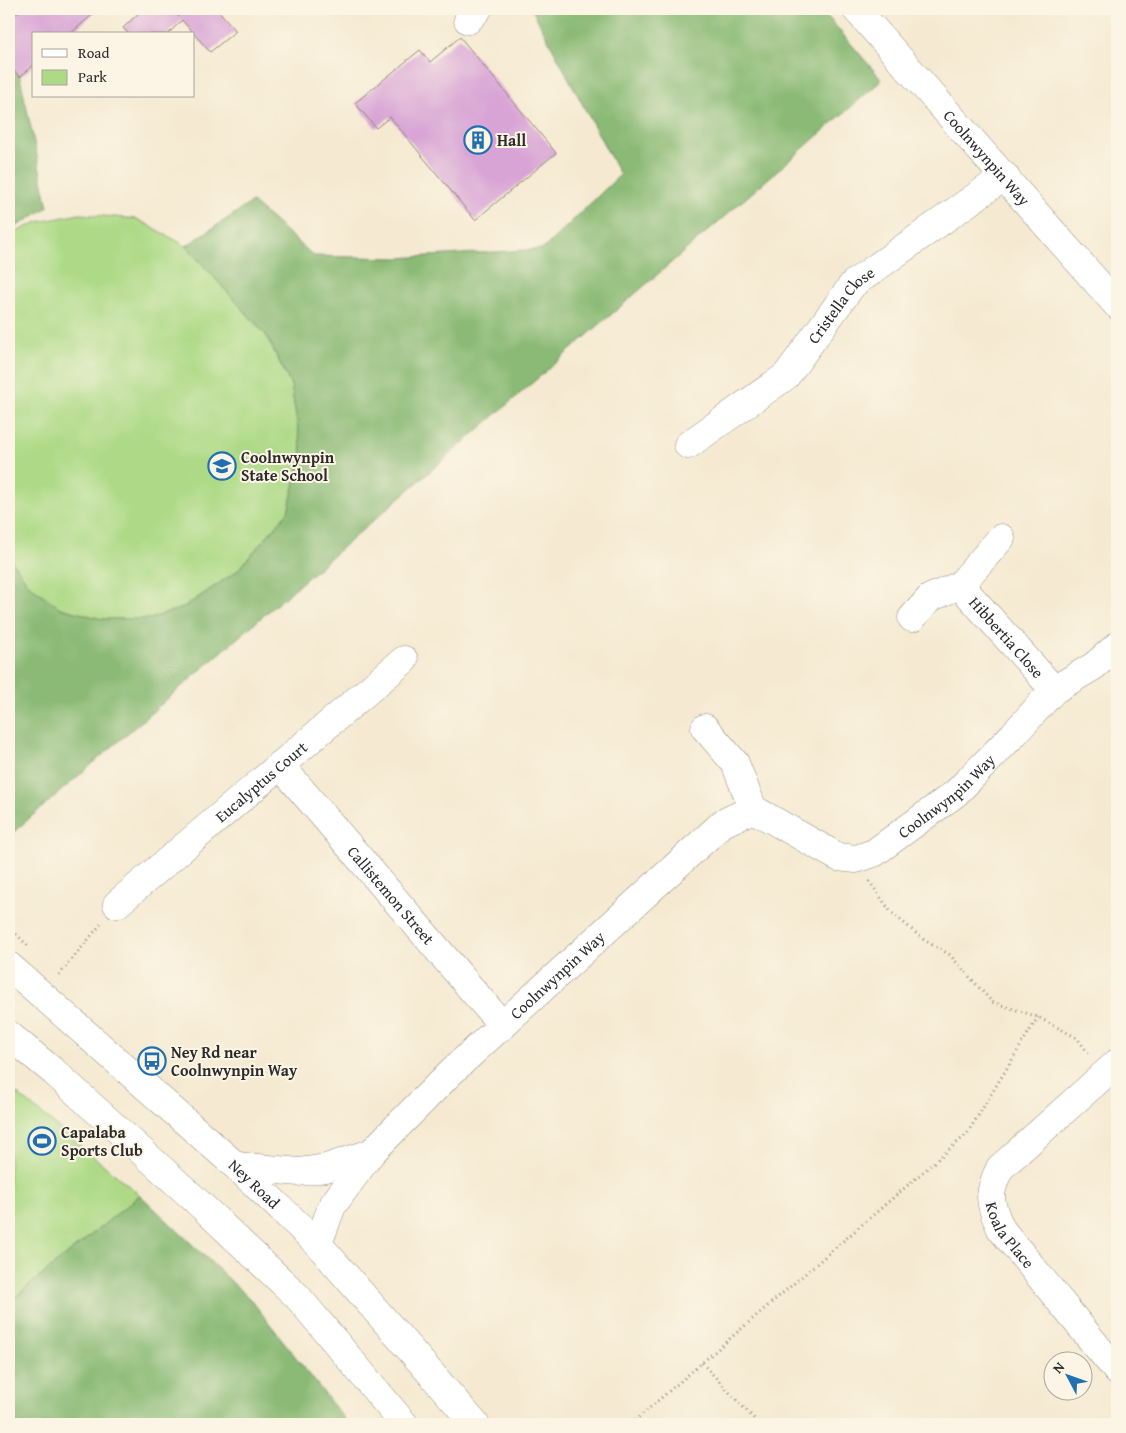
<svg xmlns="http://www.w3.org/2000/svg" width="1126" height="1433" viewBox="0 0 1126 1433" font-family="'Gentium Book Plus',serif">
	<rect width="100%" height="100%" fill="#fcf5e5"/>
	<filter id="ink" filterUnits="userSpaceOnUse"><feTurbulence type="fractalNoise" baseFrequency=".02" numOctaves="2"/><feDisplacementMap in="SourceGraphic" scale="10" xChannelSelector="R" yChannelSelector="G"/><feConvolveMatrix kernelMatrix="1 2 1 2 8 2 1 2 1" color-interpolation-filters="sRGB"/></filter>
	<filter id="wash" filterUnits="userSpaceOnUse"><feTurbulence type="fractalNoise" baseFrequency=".0096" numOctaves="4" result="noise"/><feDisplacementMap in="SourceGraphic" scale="20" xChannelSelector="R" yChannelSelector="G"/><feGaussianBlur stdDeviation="1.12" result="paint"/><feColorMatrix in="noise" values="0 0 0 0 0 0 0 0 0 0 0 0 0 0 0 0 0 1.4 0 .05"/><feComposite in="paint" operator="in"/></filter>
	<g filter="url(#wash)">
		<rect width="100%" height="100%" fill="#f5ead1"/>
		<g fill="#aeda87" stroke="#6c8259">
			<polygon points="80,214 137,219 186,246 266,335 291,385 302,453 288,512 237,571 184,607 150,619 102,619 60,608 28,584 9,557 9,235 38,222"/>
			<polygon points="9,1087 140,1195 9,1302"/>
		</g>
		<g fill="#8aba74" stroke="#5a7250">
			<polygon points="532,9 821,9 882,80 9,836 9,557 28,584 60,608 102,619 150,619 185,607 237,571 288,512 302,453 291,385 266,335 186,246 252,202 314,256 397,258 543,249 620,175"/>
			<polygon points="9,65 20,77 48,207 9,231"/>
			<polygon points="140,1195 252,1301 348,1424 9,1424 9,1302"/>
		</g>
		<g id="blocks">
			<g fill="#d8a4d5">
				<polygon points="22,9 99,9 70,34 34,34 34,65 20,77 9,65 9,20"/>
				<polygon points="143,9 171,9 179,17 173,9 217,9 236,31 210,52 182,20 168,34 129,34 123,28"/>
				<polygon points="460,37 556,153 475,220 390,117 376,128 355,103 420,50 430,62"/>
			</g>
		</g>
	</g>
	<g filter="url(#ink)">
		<use href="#blocks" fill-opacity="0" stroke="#908a7e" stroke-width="1"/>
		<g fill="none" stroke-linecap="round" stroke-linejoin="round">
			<g stroke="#908a7e" stroke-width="29">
				<g id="minor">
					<path id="s1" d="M 856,9 L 1117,305"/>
					<polyline points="468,20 478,9"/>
					<path id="s2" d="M 688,445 L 786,376 L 853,284 L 1005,176"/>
					<path id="s3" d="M 960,585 L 1054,690"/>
					<polyline points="912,618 930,598 960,585 1001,538"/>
					<polyline points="705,728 735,763 753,809"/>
					<path id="s4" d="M 280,765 L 503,1026"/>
					<path id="s5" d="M 117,904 L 404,660"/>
					<path id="s6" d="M 1117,1063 L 1000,1168 C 987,1194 989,1202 1001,1229 L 1117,1371"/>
					<polyline points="236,1166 299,1172 326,1168 371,1153"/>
					<path id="s7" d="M 318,1244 L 332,1206 L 371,1153 L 450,1073 L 723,823 L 753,809 L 838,857 L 856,859 L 874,853 L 956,793 L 1013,735 L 1054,690 L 1094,666 L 1117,646"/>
				</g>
			</g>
			<g stroke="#908a7e" stroke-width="29">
				<g id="major">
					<path id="s8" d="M 9,966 L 236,1166 L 318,1244 L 475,1424"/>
					<polyline points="9,1035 54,1072 189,1194 297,1296 404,1424"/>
				</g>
			</g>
			<g stroke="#908a7e" stroke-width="3" stroke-dasharray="1 4" stroke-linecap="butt">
				<polyline points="869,881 891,912 924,940 949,954 992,1002 1038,1017 1077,1038 1089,1054"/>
				<polyline points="9,927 28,946"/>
				<polyline points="59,975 101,924"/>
				<polyline points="702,1363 759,1424"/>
				<polyline points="631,1424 967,1134 1038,1017"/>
			</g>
			<use href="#minor" stroke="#fff" stroke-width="28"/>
			<use href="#major" stroke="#fff" stroke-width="28"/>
		</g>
	</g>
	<defs>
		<g id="building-ring" transform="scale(1.4375)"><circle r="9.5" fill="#fcf5e5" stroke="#1f6fb2" stroke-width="1.5"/><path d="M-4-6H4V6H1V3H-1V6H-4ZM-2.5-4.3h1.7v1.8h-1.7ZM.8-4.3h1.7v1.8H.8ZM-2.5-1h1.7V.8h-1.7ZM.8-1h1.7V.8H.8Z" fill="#1f6fb2"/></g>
		<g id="school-ring" transform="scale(1.4375)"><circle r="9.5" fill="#fcf5e5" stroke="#1f6fb2" stroke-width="1.5"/><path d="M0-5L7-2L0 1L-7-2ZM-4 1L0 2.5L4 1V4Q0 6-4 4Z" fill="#1f6fb2"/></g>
		<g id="bus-ring" transform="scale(1.4375)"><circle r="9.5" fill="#fcf5e5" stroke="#1f6fb2" stroke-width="1.5"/><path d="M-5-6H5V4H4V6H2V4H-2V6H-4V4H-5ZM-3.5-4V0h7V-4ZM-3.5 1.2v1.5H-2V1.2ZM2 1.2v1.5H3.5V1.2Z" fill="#1f6fb2"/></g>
		<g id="stadium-ring" transform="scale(1.4375)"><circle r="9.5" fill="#fcf5e5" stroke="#1f6fb2" stroke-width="1.5"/><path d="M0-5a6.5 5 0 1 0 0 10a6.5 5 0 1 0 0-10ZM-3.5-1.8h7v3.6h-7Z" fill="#1f6fb2"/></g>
	</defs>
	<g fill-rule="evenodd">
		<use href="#building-ring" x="478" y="140"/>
		<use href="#school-ring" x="222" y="466"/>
		<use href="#bus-ring" x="152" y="1061"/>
		<use href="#stadium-ring" x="42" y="1141"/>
	</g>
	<g text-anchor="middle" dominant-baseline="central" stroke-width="4" stroke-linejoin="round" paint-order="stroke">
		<g font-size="16" font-weight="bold" fill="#2b2b2b" stroke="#fcf5e5" text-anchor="start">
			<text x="497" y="140">Hall</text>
			<text x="241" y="457">Coolnwynpin<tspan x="241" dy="18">State School</tspan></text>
			<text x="171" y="1052">Ney Rd near<tspan x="171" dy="18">Coolnwynpin Way</tspan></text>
			<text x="61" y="1132">Capalaba<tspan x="61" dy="18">Sports Club</tspan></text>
		</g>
		<g font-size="16" fill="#2b2b2b" stroke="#fcf5e5">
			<text stroke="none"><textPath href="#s1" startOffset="198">Coolnwynpin Way</textPath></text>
			<text stroke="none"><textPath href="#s2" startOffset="210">Cristella Close</textPath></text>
			<text stroke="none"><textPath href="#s3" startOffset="70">Hibbertia Close</textPath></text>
			<text stroke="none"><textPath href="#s5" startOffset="189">Eucalyptus Court</textPath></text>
			<text stroke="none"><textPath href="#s7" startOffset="849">Coolnwynpin Way</textPath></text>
			<text stroke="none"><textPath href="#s4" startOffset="171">Callistemon Street</textPath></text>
			<text stroke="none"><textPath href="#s7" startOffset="364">Coolnwynpin Way</textPath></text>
			<text stroke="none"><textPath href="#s8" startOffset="328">Ney Road</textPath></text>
			<text stroke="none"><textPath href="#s6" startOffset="231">Koala Place</textPath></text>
		</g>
	</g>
	<rect width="1126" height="1433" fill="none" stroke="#fcf5e5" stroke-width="30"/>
	<rect x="32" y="32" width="162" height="65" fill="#fcf5e5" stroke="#a8a49b"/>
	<rect x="42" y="49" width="25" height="8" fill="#ffffff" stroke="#a8a49b"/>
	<text x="78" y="58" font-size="15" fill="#2b2b2b">Road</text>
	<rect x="42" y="70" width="25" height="15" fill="#aeda87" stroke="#a8a49b"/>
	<text x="78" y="82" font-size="15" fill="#2b2b2b">Park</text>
	<g transform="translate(1068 1376) rotate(311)"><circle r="24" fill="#fcf5e5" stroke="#a8a49b"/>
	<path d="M0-4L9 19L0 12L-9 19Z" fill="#1f6fb2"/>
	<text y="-8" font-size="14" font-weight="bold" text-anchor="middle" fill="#2b2b2b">N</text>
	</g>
</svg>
